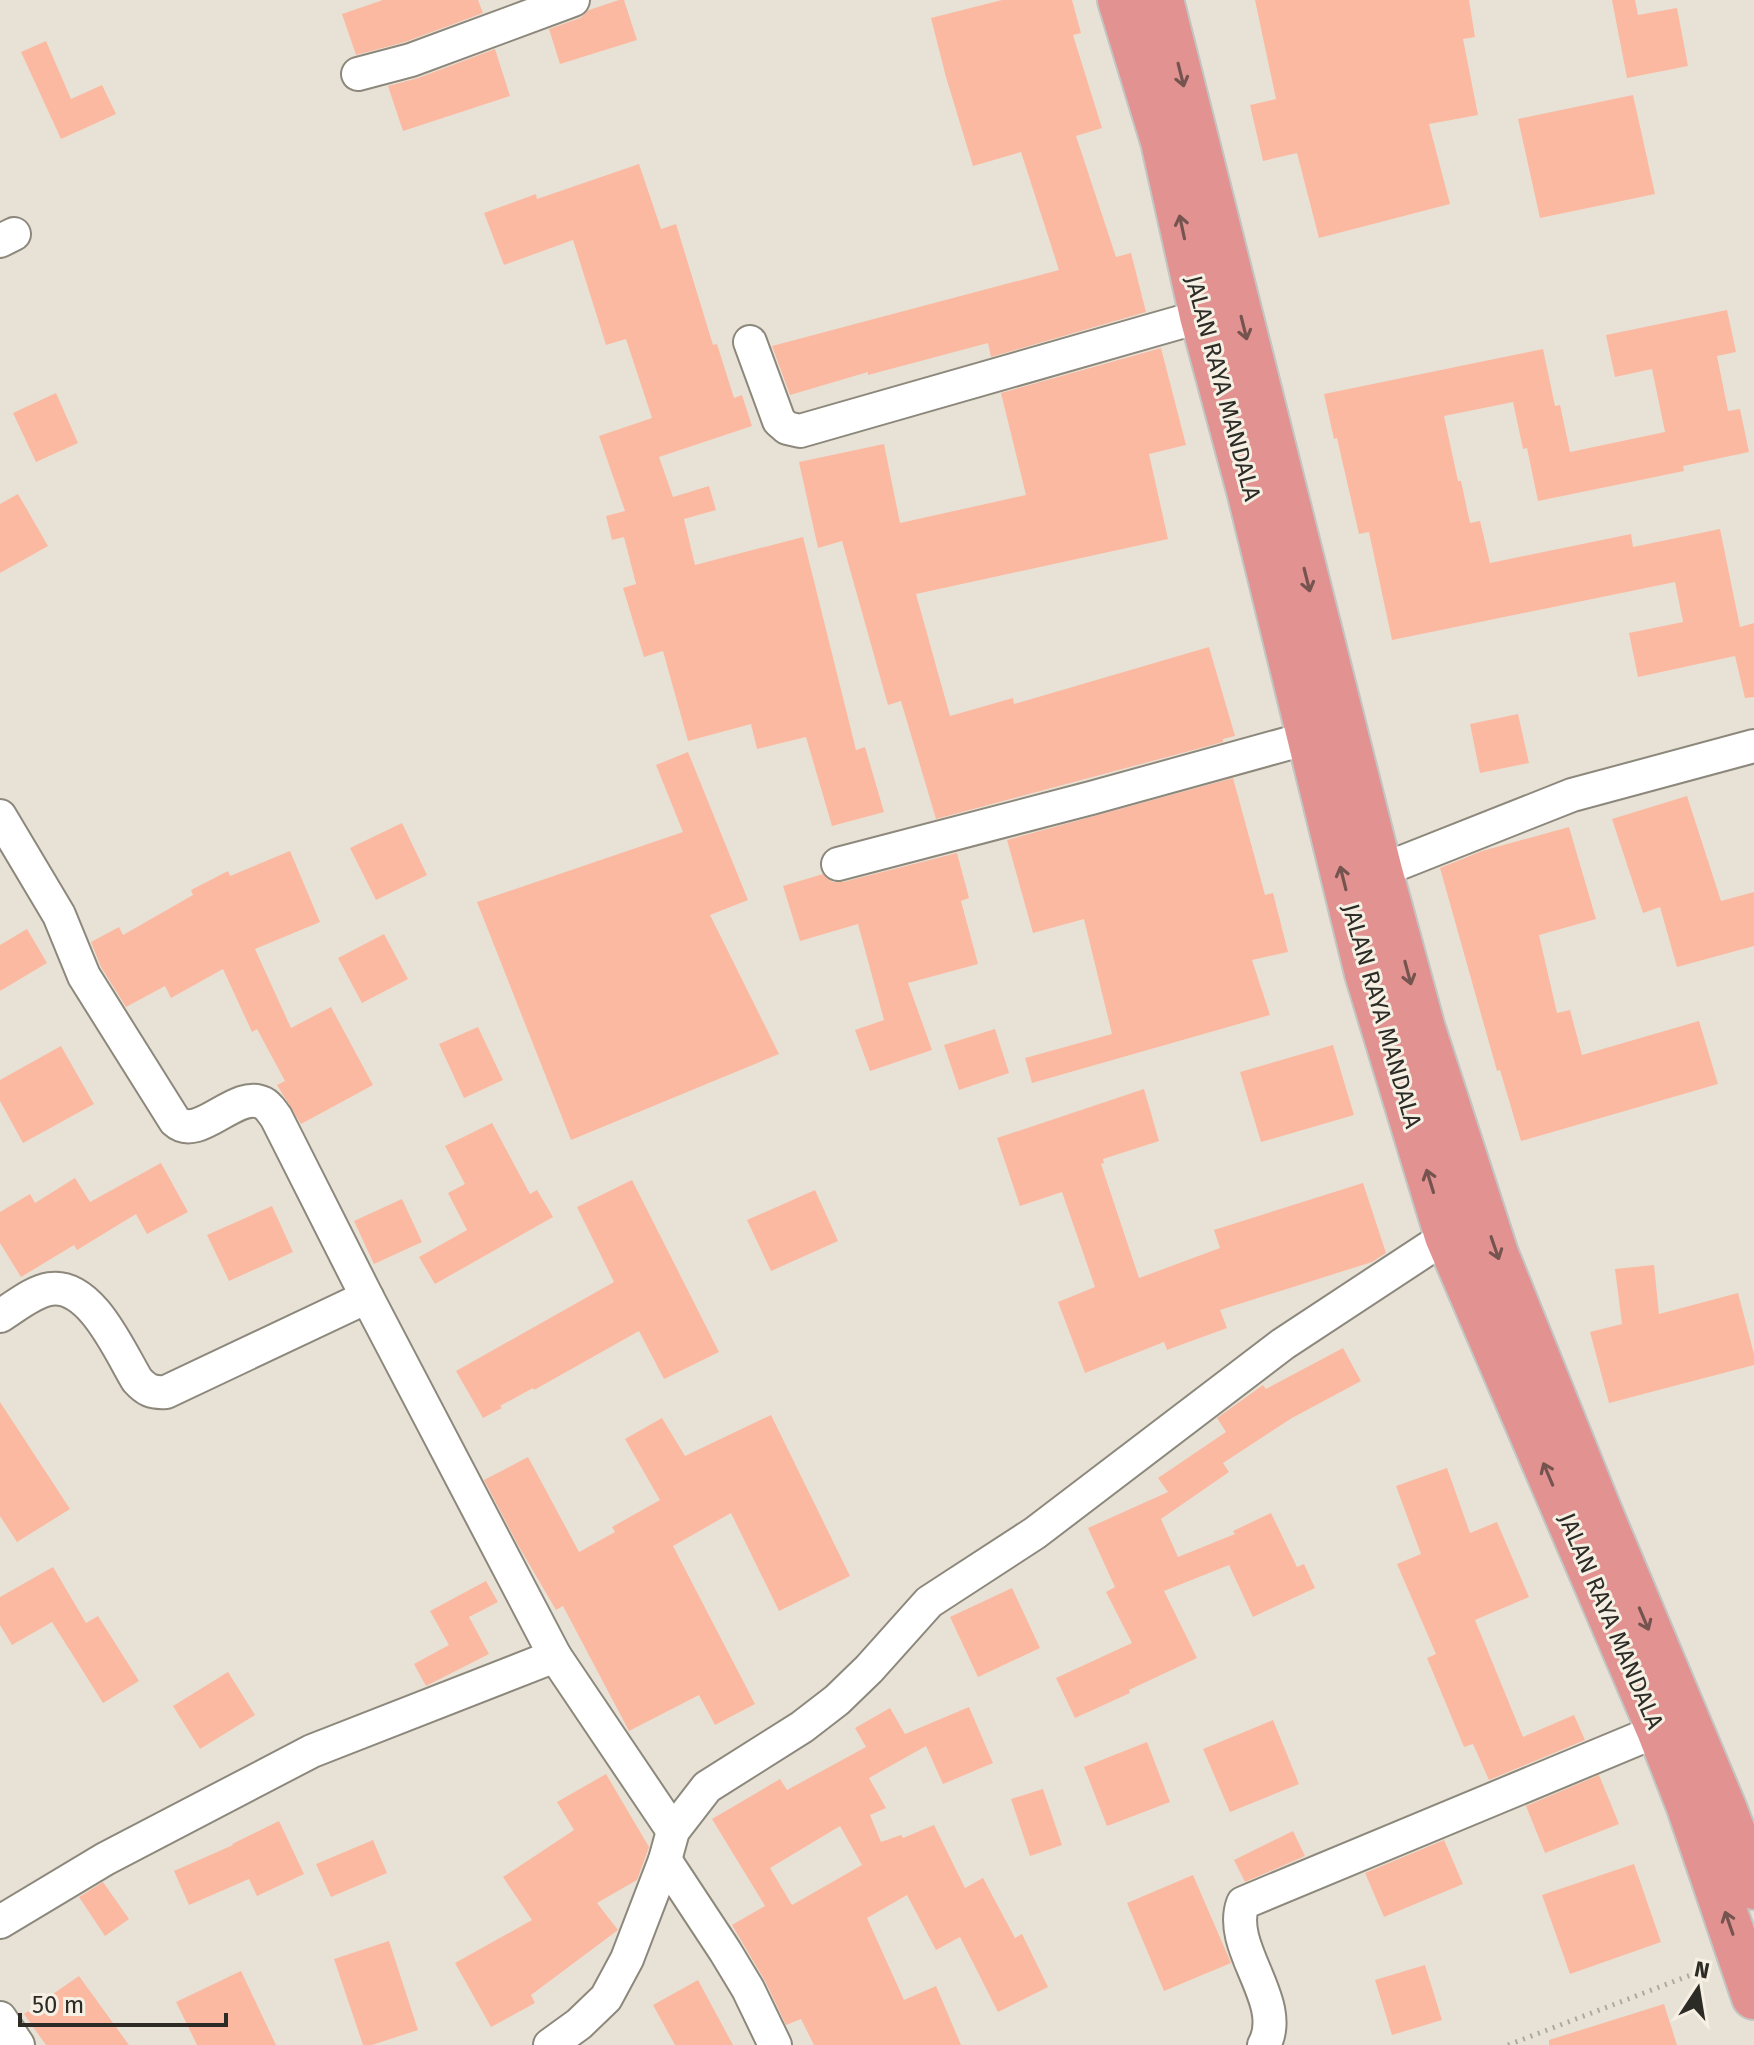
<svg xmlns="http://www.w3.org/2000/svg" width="1754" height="2045" viewBox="0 0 1754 2045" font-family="'Fira Sans',sans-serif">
	<rect width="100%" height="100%" fill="#e8e2d6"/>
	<g fill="#fbb9a1" fill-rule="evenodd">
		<polygon points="383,0 478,0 483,13 405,42 356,55 342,14"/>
		<polygon points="619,0 624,0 637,40 560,64 549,29 580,18 589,10"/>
		<polygon points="1002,0 1072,0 1081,33 1073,35 1102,128 1076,136 1116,257 1131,253 1146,312 991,357 988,343 868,375 868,372 790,395 772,346 1059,270 1021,152 973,166 946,77 931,18"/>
		<polygon points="1255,0 1469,0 1475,37 1463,39 1478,115 1429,124 1450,204 1319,238 1297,153 1263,161 1250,105 1276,99"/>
		<polygon points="1612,0 1635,0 1638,15 1677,8 1688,66 1627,78"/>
		<polygon points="46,41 71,99 102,85 116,114 61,139 21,52"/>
		<polygon points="495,49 510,96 403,131 388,86 418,78"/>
		<polygon points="1633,95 1655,194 1540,218 1518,119"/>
		<polygon points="639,164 661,229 676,224 713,345 717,344 734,398 742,395 752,426 659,457 673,497 709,486 716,510 684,519 695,565 803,537 856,750 865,747 884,812 832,826 806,737 757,749 751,724 688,741 663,651 644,657 623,588 636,584 624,537 612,540 606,516 625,511 599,436 652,418 626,339 606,345 573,240 504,265 484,213 536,194 537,199"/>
		<polygon points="1727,310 1736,352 1717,356 1728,411 1740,409 1749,452 1683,466 1684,471 1538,501 1527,448 1523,449 1513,402 1444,416 1458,481 1461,481 1470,523 1480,521 1490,563 1631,534 1633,547 1720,529 1740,627 1754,623 1754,697 1745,698 1735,656 1638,677 1629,633 1683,622 1675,582 1392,640 1369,532 1359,534 1337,438 1334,439 1324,394 1543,349 1555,406 1560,405 1570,452 1665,432 1652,369 1615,377 1606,335"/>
		<polygon points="1161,348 1186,445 1149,454 1168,539 916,594 950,716 1013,698 1014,704 1209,647 1235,736 1223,739 1223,742 936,819 901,701 888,705 842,541 818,548 799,462 884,444 900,523 1026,495 1001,393"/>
		<polygon points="56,393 78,443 36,462 13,413"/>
		<polygon points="18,494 48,546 0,573 0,504"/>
		<polygon points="1518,714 1529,763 1480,773 1470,724"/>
		<polygon points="688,752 748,900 710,915 779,1054 571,1140 477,902 683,832 656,765"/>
		<polygon points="1233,778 1265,895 1273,893 1288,952 1252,960 1270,1015 1032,1083 1025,1058 1112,1034 1084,919 1033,933 1007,840"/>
		<polygon points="1687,796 1721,901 1754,892 1754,946 1677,967 1660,907 1643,913 1612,819"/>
		<polygon points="402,823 427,875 376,900 350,848"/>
		<polygon points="1569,827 1596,919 1539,935 1557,1013 1570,1010 1582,1055 1699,1021 1718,1084 1521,1141 1500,1070 1497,1071 1440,868 1482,851"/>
		<polygon points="290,851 320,922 255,949 291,1028 331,1007 373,1085 301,1124 277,1085 285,1081 257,1029 252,1032 223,969 171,998 165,986 126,1007 101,967 91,942 119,927 123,935 193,895 191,890 228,871 230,876"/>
		<polygon points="957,853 969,898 961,901 978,964 908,983 932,1050 870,1071 855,1030 884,1020 858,924 800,941 783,886 823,874 832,882 843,882"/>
		<polygon points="27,929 47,963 0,991 0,945"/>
		<polygon points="384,934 408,979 362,1003 338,958"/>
		<polygon points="478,1027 503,1080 464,1098 439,1044"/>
		<polygon points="995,1029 1009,1073 959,1090 944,1045"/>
		<polygon points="1333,1045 1354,1115 1261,1142 1240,1072"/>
		<polygon points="61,1046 94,1104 23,1143 0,1101 0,1080"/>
		<polygon points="1144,1089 1159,1141 1103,1159 1104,1163 1101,1164 1139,1278 1220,1248 1214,1230 1363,1183 1386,1253 1372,1262 1220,1310 1227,1328 1167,1350 1164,1342 1085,1373 1058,1302 1095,1287 1062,1192 1020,1206 997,1138"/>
		<polygon points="492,1123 530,1194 537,1190 553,1217 435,1284 419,1257 467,1230 448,1193 465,1184 445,1146"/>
		<polygon points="161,1163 188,1212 147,1234 136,1214 77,1250 74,1245 21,1277 0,1243 0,1212 30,1194 35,1203 75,1178 90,1202"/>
		<polygon points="632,1180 719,1352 664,1379 639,1331 534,1390 533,1388 500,1406 502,1408 483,1418 456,1371 614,1282 577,1207"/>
		<polygon points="815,1190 838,1241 771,1271 747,1220"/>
		<polygon points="402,1199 422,1242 374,1264 354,1221"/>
		<polygon points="272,1206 293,1252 229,1281 207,1235"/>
		<polygon points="1654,1265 1659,1314 1738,1293 1754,1354 1754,1365 1609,1403 1590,1332 1622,1324 1615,1269"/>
		<polygon points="1343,1348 1361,1381 1292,1418 1223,1463 1229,1472 1161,1519 1178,1557 1235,1534 1233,1531 1271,1513 1297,1567 1304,1564 1315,1588 1253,1617 1229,1565 1164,1591 1197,1658 1129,1690 1130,1693 1075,1718 1056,1678 1132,1643 1106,1592 1115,1587 1088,1528 1168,1492 1158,1478 1226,1432 1217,1418 1263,1385 1266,1389"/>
		<polygon points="0,1402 70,1509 17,1542 0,1516"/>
		<polygon points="771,1415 850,1576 779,1611 731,1513 673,1546 755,1704 715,1725 699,1695 629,1731 563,1606 556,1610 518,1545 484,1480 528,1457 579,1552 615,1532 612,1527 660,1500 625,1439 662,1418 685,1456"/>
		<polygon points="1447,1468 1470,1533 1497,1522 1529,1597 1475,1620 1523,1737 1574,1715 1585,1740 1489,1780 1473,1744 1464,1747 1427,1658 1436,1654 1397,1564 1421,1554 1396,1486"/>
		<polygon points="53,1567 86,1623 98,1616 139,1681 103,1703 52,1622 12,1645 0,1625 0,1597"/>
		<polygon points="486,1581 498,1602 469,1617 489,1654 426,1686 414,1664 449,1645 430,1611"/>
		<polygon points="1012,1588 1040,1648 978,1677 950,1617"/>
		<polygon points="228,1672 255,1715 200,1749 173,1706"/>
		<path d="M 969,1707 L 993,1763 L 943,1784 L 926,1746 L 869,1778 L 886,1808 L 870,1815 L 881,1842 L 901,1835 L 903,1838 L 934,1825 L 965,1888 L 983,1878 L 1015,1938 L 1022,1934 L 1048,1987 L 998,2012 L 960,1937 L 936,1950 L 907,1895 L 867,1918 L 904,2000 L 936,1986 L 961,2045 L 814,2045 L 801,2019 L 786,2025 L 765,1981 L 732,1925 L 765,1906 L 712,1819 L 780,1779 L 787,1790 L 866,1747 L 855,1728 L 890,1708 L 905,1734 ZM 840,1826 L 862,1865 L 792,1905 L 770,1868 Z"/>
		<polygon points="1273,1720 1299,1784 1230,1812 1203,1749"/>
		<polygon points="1147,1742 1170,1802 1107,1826 1084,1767"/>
		<polygon points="606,1774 649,1847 637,1880 597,1903 618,1930 531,1995 535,2003 491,2027 455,1963 532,1920 503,1877 574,1830 557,1802"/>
		<polygon points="1599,1775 1619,1824 1545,1853 1526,1806"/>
		<polygon points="1043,1789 1062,1845 1030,1856 1011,1799"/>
		<polygon points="279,1821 304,1874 257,1896 249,1879 189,1905 174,1871 233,1845 232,1844"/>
		<polygon points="1293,1831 1305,1856 1245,1882 1234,1860"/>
		<polygon points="373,1840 387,1873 331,1897 316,1864"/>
		<polygon points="1444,1840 1463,1884 1384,1917 1365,1873"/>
		<polygon points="1634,1864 1661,1942 1570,1974 1542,1895"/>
		<polygon points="1193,1875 1231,1963 1164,1991 1127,1903"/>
		<polygon points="103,1882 129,1919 105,1936 79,1897"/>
		<polygon points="389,1941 418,2030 372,2045 363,2045 334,1959"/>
		<polygon points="1425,1965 1442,2020 1392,2035 1375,1980"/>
		<polygon points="241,1971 276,2045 197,2045 176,2002"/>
		<polygon points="79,1976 129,2045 46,2045 24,2014"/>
		<polygon points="698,1980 733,2045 675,2045 653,2005"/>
		<polygon points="1664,2004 1677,2045 1549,2045 1549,2040"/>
	</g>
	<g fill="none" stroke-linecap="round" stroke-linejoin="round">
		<g stroke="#8d887c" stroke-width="36">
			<g id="minor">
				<polyline points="358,74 411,60 573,0"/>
				<polyline points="0,241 14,234"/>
				<polyline points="750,342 779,421 787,428 800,431 1202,316"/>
				<path d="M 0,816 L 59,915 L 84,976 L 175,1121 C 199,1143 236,1089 263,1103 C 269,1106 272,1112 276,1117 L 367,1297 L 555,1656 L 673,1831"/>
				<polyline points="838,864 1091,798 1308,738"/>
				<polyline points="1380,871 1572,795 1754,746"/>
				<path d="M 0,1316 C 15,1307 32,1292 50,1289 C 91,1283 119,1350 137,1380 C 146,1390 152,1393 166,1392 L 367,1297"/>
				<polyline points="665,1860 725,1951 748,1989 775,2045"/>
				<polyline points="0,1922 105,1859 312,1751 555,1656"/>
				<polyline points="0,2018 18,2045"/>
				<polyline points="550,2045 579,2024 606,1998 627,1959 665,1860 673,1831 707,1787 802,1727 837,1700 869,1669 929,1602 1035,1533 1283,1344 1447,1236"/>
				<path d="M 1264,2045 C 1288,2002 1226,1948 1243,1903 L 1659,1730"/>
			</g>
		</g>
		<g stroke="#c4c4c2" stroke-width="48">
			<g id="trunk">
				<polyline points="1120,0 1163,141 1202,316 1250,494 1367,973 1447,1236 1659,1730 1688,1804 1754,1997"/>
				<polyline points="1161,0 1380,871 1423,1029 1496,1254 1599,1510 1724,1808 1754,1887"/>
			</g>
		</g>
		<polyline stroke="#aea99f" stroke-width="5" stroke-dasharray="2 6" stroke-linecap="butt" points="1508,2045 1709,1968"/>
		<use href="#minor" stroke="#fff" stroke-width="32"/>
		<use href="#trunk" stroke="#e29290" stroke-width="44"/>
	</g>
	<defs><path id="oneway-shaft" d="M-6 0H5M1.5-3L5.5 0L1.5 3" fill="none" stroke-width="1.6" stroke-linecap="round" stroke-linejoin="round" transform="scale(2)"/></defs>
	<g stroke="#755450">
		<use href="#oneway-shaft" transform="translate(1181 75) rotate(76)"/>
		<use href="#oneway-shaft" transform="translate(1182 227) rotate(-102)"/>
		<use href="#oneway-shaft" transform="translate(1244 328) rotate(76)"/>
		<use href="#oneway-shaft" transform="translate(1307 580) rotate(76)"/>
		<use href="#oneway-shaft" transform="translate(1343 878) rotate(-104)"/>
		<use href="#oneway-shaft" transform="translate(1408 973) rotate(75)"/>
		<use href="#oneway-shaft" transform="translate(1430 1181) rotate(-107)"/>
		<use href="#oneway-shaft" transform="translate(1495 1248) rotate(71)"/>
		<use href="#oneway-shaft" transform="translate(1548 1474) rotate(-113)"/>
		<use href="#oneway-shaft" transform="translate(1644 1619) rotate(67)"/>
		<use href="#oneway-shaft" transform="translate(1729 1923) rotate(-109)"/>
	</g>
	<g text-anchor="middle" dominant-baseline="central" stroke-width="6" stroke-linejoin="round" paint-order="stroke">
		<g font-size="24" fill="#2d2b26" stroke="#f5f0e3">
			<text transform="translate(1223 388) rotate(75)">JALAN RAYA MANDALA</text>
			<text transform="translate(1382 1016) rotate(74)">JALAN RAYA MANDALA</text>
			<text transform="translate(1611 1621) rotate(67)">JALAN RAYA MANDALA</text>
		</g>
	</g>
	<g transform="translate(1698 1989) rotate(12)" stroke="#f5f0e3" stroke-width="6" paint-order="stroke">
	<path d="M0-6L14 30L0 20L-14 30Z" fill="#2d2b26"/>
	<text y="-12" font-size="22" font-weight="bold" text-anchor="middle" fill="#2d2b26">N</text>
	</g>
	<path d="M20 2013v12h206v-12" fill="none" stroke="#2d2b26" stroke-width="4"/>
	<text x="32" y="2013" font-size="24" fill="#2d2b26" stroke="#f5f0e3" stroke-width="6" paint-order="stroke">50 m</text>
</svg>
